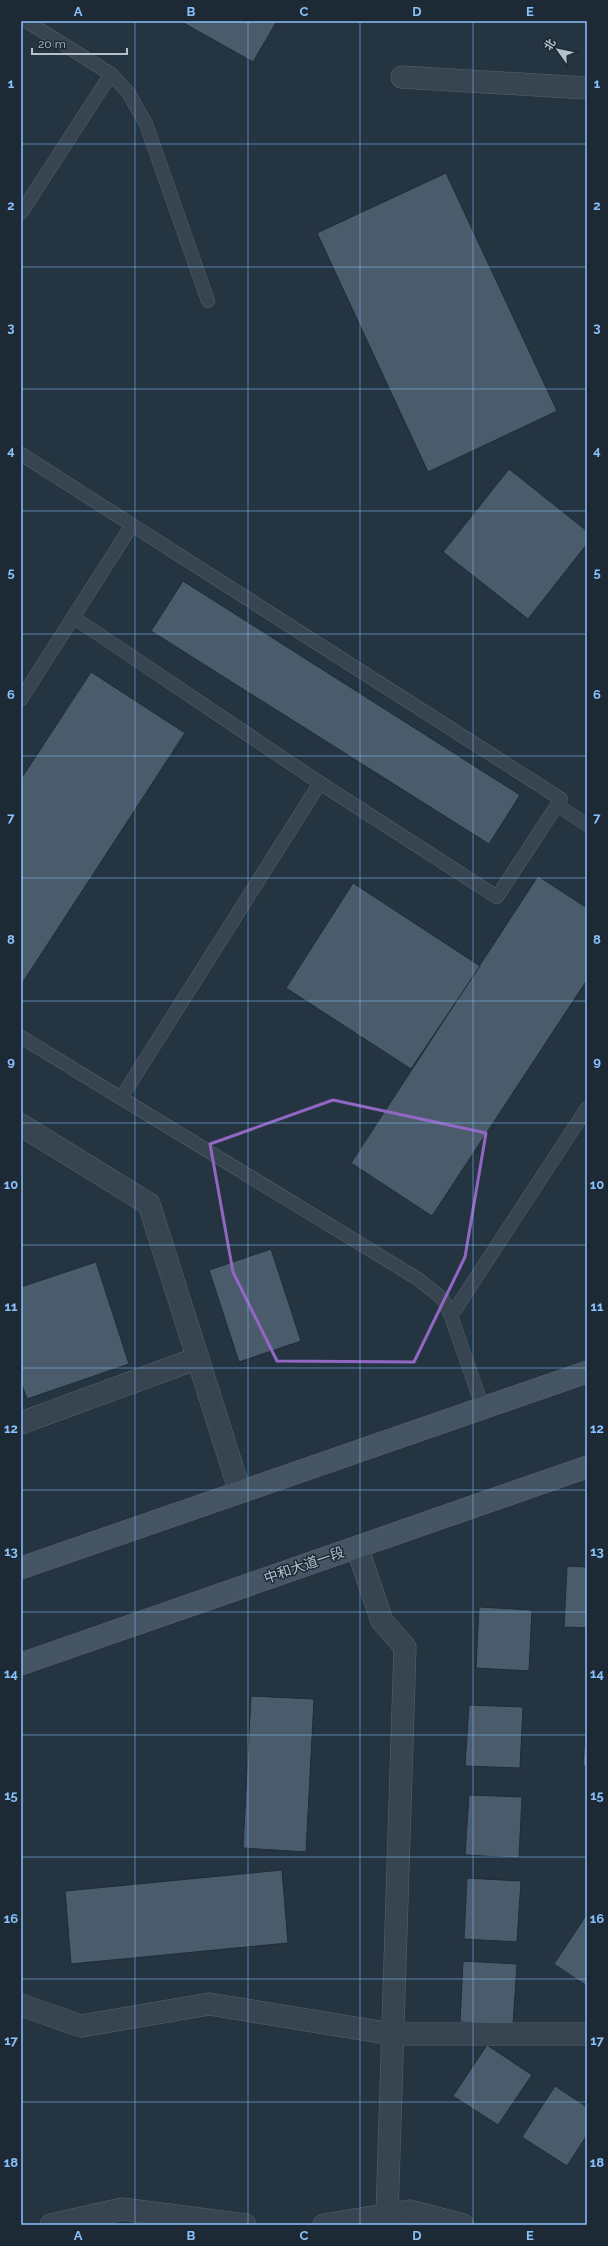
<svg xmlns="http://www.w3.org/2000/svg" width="608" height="2246" viewBox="0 0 608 2246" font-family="Raleway,'Noto Sans SC',sans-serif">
	<rect width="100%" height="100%" fill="#243441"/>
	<g fill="#4a5b6b" stroke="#1f2c38">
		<polygon points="180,21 277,21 253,62"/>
		<polygon points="446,173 557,411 428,472 317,233"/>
		<polygon points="509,469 587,531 587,544 528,619 443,552"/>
		<polygon points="183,581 520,795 489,844 151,631"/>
		<polygon points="91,672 185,733 21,985 21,779"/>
		<polygon points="538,876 587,908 587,980 432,1216 351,1163"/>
		<polygon points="353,883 480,966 411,1069 286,988"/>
		<polygon points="271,1249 301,1341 239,1362 209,1270"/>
		<polygon points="96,1262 129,1364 27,1399 21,1382 21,1287"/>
		<polygon points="567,1566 587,1567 587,1628 564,1627"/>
		<polygon points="479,1607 532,1610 529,1671 476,1668"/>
		<polygon points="251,1696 314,1699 306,1852 243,1848"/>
		<polygon points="469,1705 523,1707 520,1768 465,1766"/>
		<polygon points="587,1705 587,1766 583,1766"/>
		<polygon points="469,1795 522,1797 519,1858 465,1855"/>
		<polygon points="282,1870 288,1943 71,1964 65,1891"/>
		<polygon points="467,1878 521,1881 517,1942 464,1939"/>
		<polygon points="587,1914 587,1986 554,1964"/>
		<polygon points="463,1961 517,1964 513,2025 460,2022"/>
		<polygon points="487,2045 532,2075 498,2125 453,2096"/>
		<polygon points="555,2086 587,2107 587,2135 567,2166 522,2137"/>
	</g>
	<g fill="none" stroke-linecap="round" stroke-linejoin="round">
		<g stroke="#56636e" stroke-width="14">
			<g id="lane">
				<polyline points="26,21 111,74 128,92 146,124 208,301"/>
				<polyline points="21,213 111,74"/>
				<polyline points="21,454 561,799 497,897 320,783 73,617"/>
				<polyline points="21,699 132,525"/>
				<polyline points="557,805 587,825"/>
				<polyline points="21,1037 418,1279 443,1299 451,1316 483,1408"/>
				<polyline points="121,1098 320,783"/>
				<polyline points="451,1316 587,1108"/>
			</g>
		</g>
		<g stroke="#56636e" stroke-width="23">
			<g id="street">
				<polyline points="402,77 587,88"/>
				<polyline points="21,1125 149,1204 240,1492"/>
				<polyline points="21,1423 198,1358"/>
				<polyline points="357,1547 382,1621 405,1647 387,2215"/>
				<polyline points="21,2005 81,2026 209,2004 392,2034 587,2034"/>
				<polyline points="51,2225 122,2209 245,2225"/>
				<polyline points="324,2225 409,2211 463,2225"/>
			</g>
		</g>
		<g stroke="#56636e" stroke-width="23">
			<g id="secondary">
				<polyline points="21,1568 587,1372"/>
				<polyline points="21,1664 587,1467"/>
			</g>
		</g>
		<use href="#lane" stroke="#384551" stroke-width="13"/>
		<use href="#street" stroke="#384551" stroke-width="22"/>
		<use href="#secondary" stroke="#465564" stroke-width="22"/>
	</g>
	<path fill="none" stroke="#9267c4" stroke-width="3" stroke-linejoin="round" d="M 333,1100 L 486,1133 L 465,1257 L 414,1362 L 277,1361 L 233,1272 L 210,1144 Z"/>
	<path fill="none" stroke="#89c1fd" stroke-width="1" stroke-opacity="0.55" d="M 135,21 L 135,2225M 248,21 L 248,2225M 360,21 L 360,2225M 473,21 L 473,2225M 21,144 L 587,144M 21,267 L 587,267M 21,389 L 587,389M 21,511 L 587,511M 21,634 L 587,634M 21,756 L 587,756M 21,878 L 587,878M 21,1001 L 587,1001M 21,1123 L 587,1123M 21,1245 L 587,1245M 21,1368 L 587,1368M 21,1490 L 587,1490M 21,1612 L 587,1612M 21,1735 L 587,1735M 21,1857 L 587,1857M 21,1979 L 587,1979M 21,2102 L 587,2102"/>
	<g text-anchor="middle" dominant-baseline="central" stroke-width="3" stroke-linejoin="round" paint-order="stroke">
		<g font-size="14" fill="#b5c0cb" stroke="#1d2a36">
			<text transform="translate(304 1565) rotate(-19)">中和大道一段</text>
		</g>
	</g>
	<rect width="608" height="2246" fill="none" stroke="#1d2a36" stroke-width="44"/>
	<g transform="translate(558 50) rotate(303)" stroke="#1d2a36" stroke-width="3" paint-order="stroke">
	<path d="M0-3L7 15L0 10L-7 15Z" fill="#b5c0cb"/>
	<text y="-6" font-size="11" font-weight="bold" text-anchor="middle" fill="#b5c0cb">北</text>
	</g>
	<path d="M32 48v6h95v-6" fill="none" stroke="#b5c0cb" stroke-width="2"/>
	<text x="38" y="48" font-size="12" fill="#b5c0cb" stroke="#1d2a36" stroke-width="3" paint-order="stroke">20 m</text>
	<rect x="22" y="22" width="564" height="2202" fill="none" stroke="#89c1fd" stroke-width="1.5"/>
	<g font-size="13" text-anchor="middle" font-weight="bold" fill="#89c1fd">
		<text x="78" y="16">A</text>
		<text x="191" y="16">B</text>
		<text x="304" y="16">C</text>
		<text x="417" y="16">D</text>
		<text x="530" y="16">E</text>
		<text x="11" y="88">1</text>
		<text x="597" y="88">1</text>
		<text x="11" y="210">2</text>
		<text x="597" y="210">2</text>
		<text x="11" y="332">3</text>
		<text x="597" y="332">3</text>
		<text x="11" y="455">4</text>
		<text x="597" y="455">4</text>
		<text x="11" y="577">5</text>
		<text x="597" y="577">5</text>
		<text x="11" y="699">6</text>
		<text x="597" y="699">6</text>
		<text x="11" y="822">7</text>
		<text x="597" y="822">7</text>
		<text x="11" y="944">8</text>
		<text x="597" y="944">8</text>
		<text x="11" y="1066">9</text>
		<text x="597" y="1066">9</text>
		<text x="11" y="1189">10</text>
		<text x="597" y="1189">10</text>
		<text x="11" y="1311">11</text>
		<text x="597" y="1311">11</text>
		<text x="11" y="1433">12</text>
		<text x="597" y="1433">12</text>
		<text x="11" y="1556">13</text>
		<text x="597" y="1556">13</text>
		<text x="11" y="1678">14</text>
		<text x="597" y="1678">14</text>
		<text x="11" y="1800">15</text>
		<text x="597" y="1800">15</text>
		<text x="11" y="1923">16</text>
		<text x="597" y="1923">16</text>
		<text x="11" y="2045">17</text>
		<text x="597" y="2045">17</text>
		<text x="11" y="2167">18</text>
		<text x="597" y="2167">18</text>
		<text x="78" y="2240">A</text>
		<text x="191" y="2240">B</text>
		<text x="304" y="2240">C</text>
		<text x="417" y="2240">D</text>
		<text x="530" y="2240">E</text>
	</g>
</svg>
